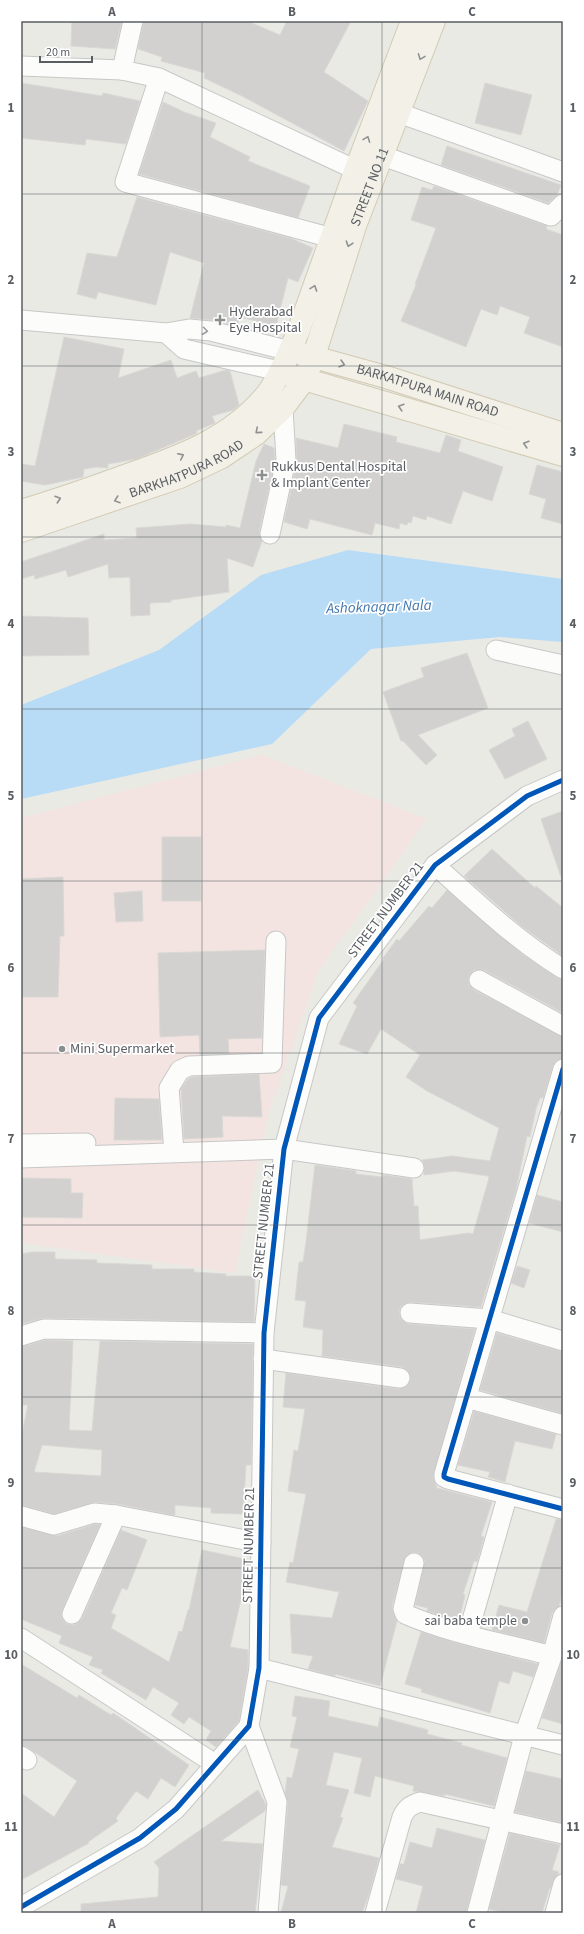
<svg xmlns="http://www.w3.org/2000/svg" width="584" height="1934" viewBox="0 0 584 1934" font-family="'Source Sans 3',sans-serif">
	<rect width="100%" height="100%" fill="#eaeae5"/>
	<polygon fill="#f3e4e1" points="262,755 427,819 319,970 268,1115 235,1273 21,1243 21,818"/>
	<polygon fill="#b8dcf6" points="348,550 563,579 563,642 500,637 371,649 272,744 21,799 21,705 159,650 261,575"/>
	<g fill="#d2d1cf" stroke="#d9d8d4" fill-rule="evenodd">
		<polygon points="72,21 122,21 115,49 71,46"/>
		<polygon points="144,21 247,21 280,35 287,21 351,21 324,72 368,101 344,151 242,96 204,78 205,73 161,61 162,57 138,49"/>
		<polygon points="21,83 102,96 103,93 140,101 126,144 86,139 85,145 21,138"/>
		<polygon points="485,83 532,95 521,135 475,123"/>
		<polygon points="163,102 184,112 216,123 210,137 250,157 248,161 310,186 298,218 139,174"/>
		<polygon points="447,146 561,185 557,195 548,203 441,165"/>
		<polygon points="434,186 547,226 546,229 563,235 563,347 524,333 530,317 500,306 497,315 481,309 466,347 401,321 416,285 415,284 436,228 411,220 422,187 432,190"/>
		<polygon points="137,197 290,238 313,248 298,282 288,278 276,326 240,317 237,326 214,320 190,318 204,263 170,252 156,305 98,292 96,299 77,294 87,253 117,257"/>
		<polygon points="64,337 124,349 118,378 171,360 177,378 196,371 199,378 226,370 230,371 239,405 233,410 212,416 215,423 196,431 197,433 193,435 136,459 108,464 108,468 96,467 84,469 83,477 45,485 21,481 21,464 35,466"/>
		<polygon points="344,424 397,437 396,442 440,453 446,435 461,440 458,451 503,467 492,501 463,491 451,524 427,516 426,520 413,516 411,523 408,522 407,525 400,523 399,529 375,523 372,535 310,519 307,529 284,522 297,462 296,438 338,448"/>
		<polygon points="264,444 274,448 275,459 259,532 262,541 253,567 227,558 229,592 171,600 171,602 150,603 150,615 131,616 130,577 109,578 108,564 68,577 66,570 35,579 34,575 21,579 21,562 104,534 104,540 137,538 136,528 191,524 226,527 226,525 240,528 256,461"/>
		<polygon points="537,465 563,472 563,524 541,518 546,499 529,494"/>
		<polygon points="21,616 88,618 89,655 21,656"/>
		<polygon points="467,653 488,708 418,735 437,755 426,765 403,741 401,741 383,692 424,677 421,668"/>
		<polygon points="528,721 547,759 505,779 489,750 515,736 512,729"/>
		<polygon points="563,811 563,877 561,877 541,819"/>
		<rect x="162" y="837" width="39" height="64"/>
		<polygon points="492,849 535,888 536,886 563,908 563,956 520,925 464,876"/>
		<polygon points="63,877 64,936 60,936 58,997 21,997 21,879"/>
		<polygon points="447,890 522,954 557,978 563,980 563,1013 484,970 474,970 470,974 468,980 469,985 474,990 563,1037 563,1058 556,1061 553,1066 543,1098 540,1098 536,1109 530,1137 527,1136 516,1190 481,1307 410,1302 401,1306 399,1312 400,1318 409,1324 475,1329 433,1477 437,1488 492,1502 481,1536 484,1537 477,1562 474,1561 463,1594 465,1595 459,1621 427,1611 428,1608 415,1605 425,1560 421,1555 416,1552 411,1553 406,1556 392,1606 393,1613 397,1621 380,1686 335,1674 335,1676 308,1669 313,1656 292,1653 290,1614 332,1618 339,1592 286,1582 290,1562 293,1563 306,1494 288,1491 294,1450 298,1451 305,1409 283,1407 286,1373 398,1389 408,1385 411,1379 407,1370 402,1367 322,1356 323,1330 303,1327 306,1301 295,1300 299,1262 303,1262 306,1242 315,1165 356,1171 356,1174 382,1177 383,1175 412,1179 414,1206 418,1206 420,1240 468,1233 473,1234 489,1178 488,1176 454,1171 424,1175 424,1164 422,1160 452,1156 490,1161 499,1128 427,1091 406,1077 420,1055 381,1029 367,1054 339,1044 357,1006 353,1003 384,959 383,958 397,939 399,941 429,906 432,908"/>
		<polygon points="142,891 143,921 116,922 114,893"/>
		<polygon points="265,950 262,1038 228,1039 229,1054 200,1055 199,1035 160,1037 158,953"/>
		<polygon points="259,1074 262,1117 222,1116 223,1137 184,1139 181,1089 188,1079 192,1077"/>
		<polygon points="115,1098 159,1099 162,1140 114,1140"/>
		<polygon points="21,1178 71,1179 71,1193 83,1193 82,1218 21,1217"/>
		<polygon points="537,1195 563,1202 563,1232 529,1223"/>
		<polygon points="32,1252 55,1252 55,1259 97,1260 97,1263 152,1265 152,1269 194,1269 194,1272 226,1274 225,1276 255,1276 254,1322 44,1318 21,1324 21,1254"/>
		<polygon points="517,1266 530,1270 524,1288 511,1283"/>
		<polygon points="497,1333 563,1352 563,1414 480,1390"/>
		<path d="M 46,1340 L 73,1341 L 69,1430 L 92,1431 L 100,1341 L 253,1344 L 251,1465 L 246,1465 L 243,1514 L 211,1513 L 211,1508 L 175,1505 L 175,1515 L 172,1515 L 118,1504 L 95,1502 L 54,1514 L 21,1505 L 21,1438 L 28,1405 L 21,1405 L 21,1347 ZM 42,1445 L 102,1450 L 101,1476 L 34,1472 Z"/>
		<polygon points="474,1411 556,1434 552,1449 515,1441 505,1482 488,1477 490,1472 458,1465"/>
		<polygon points="556,1519 563,1520 563,1592 559,1606 552,1613 544,1643 492,1630 499,1605 527,1612"/>
		<polygon points="95,1524 100,1525 62,1610 61,1615 63,1620 67,1624 73,1625 78,1623 82,1619 121,1530 147,1540 127,1590 122,1588 111,1613 116,1615 111,1628 169,1662 179,1631 182,1632 188,1610 189,1610 202,1550 250,1560 230,1647 248,1650 248,1667 239,1721 216,1747 206,1740 211,1731 189,1717 184,1724 171,1715 179,1703 153,1687 146,1700 101,1673 103,1670 89,1665 93,1657 59,1643 62,1636 21,1619 21,1527 57,1536"/>
		<polygon points="421,1632 456,1643 538,1664 533,1677 513,1671 509,1684 499,1681 490,1713 421,1692 422,1689 405,1684"/>
		<polygon points="563,1657 563,1724 542,1718"/>
		<polygon points="21,1664 77,1698 79,1695 111,1715 113,1713 189,1765 175,1787 161,1778 148,1799 136,1791 116,1818 118,1821 88,1842 89,1843 21,1880 21,1793 54,1817 77,1781 27,1747 21,1745"/>
		<polygon points="295,1696 330,1701 328,1716 378,1727 380,1717 428,1730 427,1734 462,1743 461,1745 507,1758 494,1806 445,1794 445,1796 413,1791 414,1786 375,1776 370,1797 354,1793 362,1758 334,1752 326,1785 349,1790 340,1817 343,1818 332,1847 379,1858 369,1894 362,1913 281,1913 288,1886 281,1885 288,1803 285,1793 287,1777 292,1778 299,1749 290,1747 297,1717 292,1716"/>
		<polygon points="526,1771 563,1779 563,1823 515,1812"/>
		<polygon points="258,1790 266,1805 265,1811 221,1841 263,1844 255,1913 81,1913 81,1904 158,1897 159,1868 154,1862"/>
		<polygon points="437,1828 485,1840 466,1913 416,1913 423,1886 396,1879 400,1864 404,1864 410,1842 432,1848"/>
		<polygon points="510,1833 560,1845 552,1870 559,1872 549,1890 542,1913 504,1913 489,1909"/>
	</g>
	<g fill="none" stroke-linecap="round" stroke-linejoin="round">
		<g stroke="#c7c7c7" stroke-width="21">
			<g id="minor">
				<polyline points="21,66 122,70 159,78 369,176"/>
				<polyline points="122,70 133,21"/>
				<polyline points="159,78 125,182 332,238"/>
				<polyline points="399,113 563,172"/>
				<polyline points="383,156 551,216 563,204"/>
				<polyline points="21,320 166,333 189,329 211,331 290,351"/>
				<polyline points="166,333 184,349 279,371"/>
				<polyline points="270,534 286,460 283,408"/>
				<polyline points="496,650 563,665"/>
				<path d="M 435,865 C 476,902 516,940 563,969"/>
				<polyline points="479,980 563,1026"/>
				<polyline points="563,1069 444,1474 444,1477 448,1479 563,1509"/>
				<polyline points="21,1144 86,1143"/>
				<polyline points="174,1152 169,1088 180,1070 189,1066 272,1063 276,941"/>
				<polyline points="21,1158 284,1149 414,1168"/>
				<polyline points="410,1313 489,1319 563,1341"/>
				<polyline points="21,1336 44,1329 264,1333"/>
				<polyline points="263,1359 400,1378"/>
				<polyline points="467,1398 563,1425"/>
				<polyline points="21,1516 54,1525 94,1513 116,1515 261,1543"/>
				<path d="M 414,1563 L 403,1609 L 405,1614 C 451,1634 504,1643 552,1656"/>
				<polyline points="72,1614 116,1515"/>
				<polyline points="468,1634 508,1494"/>
				<polyline points="21,1638 215,1764"/>
				<polyline points="259,1668 563,1745"/>
				<polyline points="249,1726 277,1802 268,1913"/>
				<polyline points="21,1756 27,1760"/>
				<polyline points="21,1907 140,1838 176,1809 249,1726 259,1668 264,1333 284,1149 319,1018 435,865 527,796 563,780"/>
				<path d="M 375,1913 L 402,1817 C 406,1808 411,1805 420,1802 L 563,1834"/>
				<polyline points="477,1913 524,1736 552,1656 563,1616"/>
				<polyline points="555,1913 563,1884"/>
			</g>
		</g>
		<g stroke="#d2cab3" stroke-width="24">
			<g id="major">
				<path id="s1" d="M 299,353 L 386,377 L 563,434"/>
				<polyline points="290,375 563,455"/>
				<path d="M 21,511 C 54,501 86,490 119,478 C 173,459 229,441 267,394 C 279,379 290,350 298,332 L 356,169 L 412,21"/>
				<path id="s2" d="M 21,531 L 180,477 L 222,457 L 256,434 L 283,408 L 304,380 L 314,356 L 355,226 L 434,21"/>
			</g>
		</g>
		<use href="#minor" stroke="#fcfcfb" stroke-width="19"/>
		<use href="#major" stroke="#f2f0e7" stroke-width="22"/>
		<g stroke="#fff" stroke-width="8">
			<g id="cycleway">
				<polyline points="563,1069 444,1474 444,1477 448,1479 563,1509"/>
				<polyline points="21,1907 140,1838 176,1809 249,1726 259,1668 264,1333 284,1149 319,1018 435,865 527,796 563,780"/>
			</g>
		</g>
		<use href="#cycleway" stroke="#0057b8" stroke-width="5"/>
	</g>
	<defs><path id="oneway-chevron" d="M-2-3.5L2.5 0L-2 3.5" fill="none" stroke-width="1.6" stroke-linecap="round" stroke-linejoin="round"/></defs>
	<g stroke="#8f9191">
		<use href="#oneway-chevron" transform="translate(421 57) rotate(111)"/>
		<use href="#oneway-chevron" transform="translate(367 139) rotate(-69)"/>
		<use href="#oneway-chevron" transform="translate(349 244) rotate(108)"/>
		<use href="#oneway-chevron" transform="translate(314 288) rotate(-70)"/>
		<use href="#oneway-chevron" transform="translate(342 364) rotate(16)"/>
		<use href="#oneway-chevron" transform="translate(401 407) rotate(-163)"/>
		<use href="#oneway-chevron" transform="translate(258 431) rotate(139)"/>
		<use href="#oneway-chevron" transform="translate(526 444) rotate(-163)"/>
		<use href="#oneway-chevron" transform="translate(181 456) rotate(-26)"/>
		<use href="#oneway-chevron" transform="translate(58 499) rotate(-18)"/>
		<use href="#oneway-chevron" transform="translate(117 500) rotate(161)"/>
	</g>
	<use stroke="#9b9da0" href="#oneway-chevron" transform="translate(205 331) rotate(7)"/>
	<path fill="none" stroke="#5a5e63" stroke-width="1" stroke-opacity="0.55" d="M 202,21 L 202,1913M 382,21 L 382,1913M 21,194 L 563,194M 21,366 L 563,366M 21,537 L 563,537M 21,709 L 563,709M 21,881 L 563,881M 21,1053 L 563,1053M 21,1225 L 563,1225M 21,1397 L 563,1397M 21,1568 L 563,1568M 21,1740 L 563,1740"/>
	<g fill="#8c8f90" stroke="#fff" stroke-width="1.5">
		<path d="M218 314h4v4h4v4h-4v4h-4v-4h-4v-4h4z"/>
		<path d="M260 469h4v4h4v4h-4v4h-4v-4h-4v-4h4z"/>
		<circle cx="62" cy="1049" r="4"/>
		<circle cx="525" cy="1621" r="4"/>
	</g>
	<g text-anchor="middle" dominant-baseline="central" stroke-width="3.5" stroke-linejoin="round" paint-order="stroke">
		<g font-size="14" fill="#5a5e63" stroke="#fff">
			<text stroke="none"><textPath href="#s2" startOffset="532">STREET NO 11</textPath></text>
			<text stroke="none"><textPath href="#s1" startOffset="134">BARKATPURA MAIN ROAD</textPath></text>
			<text stroke="none"><textPath href="#s2" startOffset="177">BARKHATPURA ROAD</textPath></text>
			<text transform="translate(386 910) rotate(-53)">STREET NUMBER 21</text>
			<text transform="translate(264 1221) rotate(-84)">STREET NUMBER 21</text>
			<text transform="translate(249 1545) rotate(-89)">STREET NUMBER 21</text>
		</g>
		<g font-size="14" fill="#5a5e63" stroke="#fff" text-anchor="start">
			<text x="229" y="312">Hyderabad<tspan x="229" dy="16">Eye Hospital</tspan></text>
			<text x="271" y="467">Rukkus Dental Hospital<tspan x="271" dy="16">&amp; Implant Center</tspan></text>
			<text x="70" y="1049">Mini Supermarket</text>
			<text x="517" y="1621" text-anchor="end">sai baba temple</text>
		</g>
		<g font-size="15" font-style="italic" fill="#4076ae" stroke="#fff">
			<text transform="translate(379 607) rotate(-2)">Ashoknagar Nala</text>
		</g>
	</g>
	<rect width="584" height="1934" fill="none" stroke="#ffffff" stroke-width="44"/>
	<path d="M40 56v6h52v-6" fill="none" stroke="#5a5e63" stroke-width="2"/>
	<text x="46" y="56" font-size="12" fill="#5a5e63" stroke="#ffffff" stroke-width="3" paint-order="stroke">20 m</text>
	<rect x="22" y="22" width="540" height="1890" fill="none" stroke="#5a5e63" stroke-width="1.5"/>
	<g font-size="13" text-anchor="middle" font-weight="bold" fill="#5a5e63">
		<text x="112" y="16">A</text>
		<text x="292" y="16">B</text>
		<text x="472" y="16">C</text>
		<text x="11" y="112">1</text>
		<text x="573" y="112">1</text>
		<text x="11" y="284">2</text>
		<text x="573" y="284">2</text>
		<text x="11" y="456">3</text>
		<text x="573" y="456">3</text>
		<text x="11" y="628">4</text>
		<text x="573" y="628">4</text>
		<text x="11" y="800">5</text>
		<text x="573" y="800">5</text>
		<text x="11" y="972">6</text>
		<text x="573" y="972">6</text>
		<text x="11" y="1143">7</text>
		<text x="573" y="1143">7</text>
		<text x="11" y="1315">8</text>
		<text x="573" y="1315">8</text>
		<text x="11" y="1487">9</text>
		<text x="573" y="1487">9</text>
		<text x="11" y="1659">10</text>
		<text x="573" y="1659">10</text>
		<text x="11" y="1831">11</text>
		<text x="573" y="1831">11</text>
		<text x="112" y="1928">A</text>
		<text x="292" y="1928">B</text>
		<text x="472" y="1928">C</text>
	</g>
</svg>
